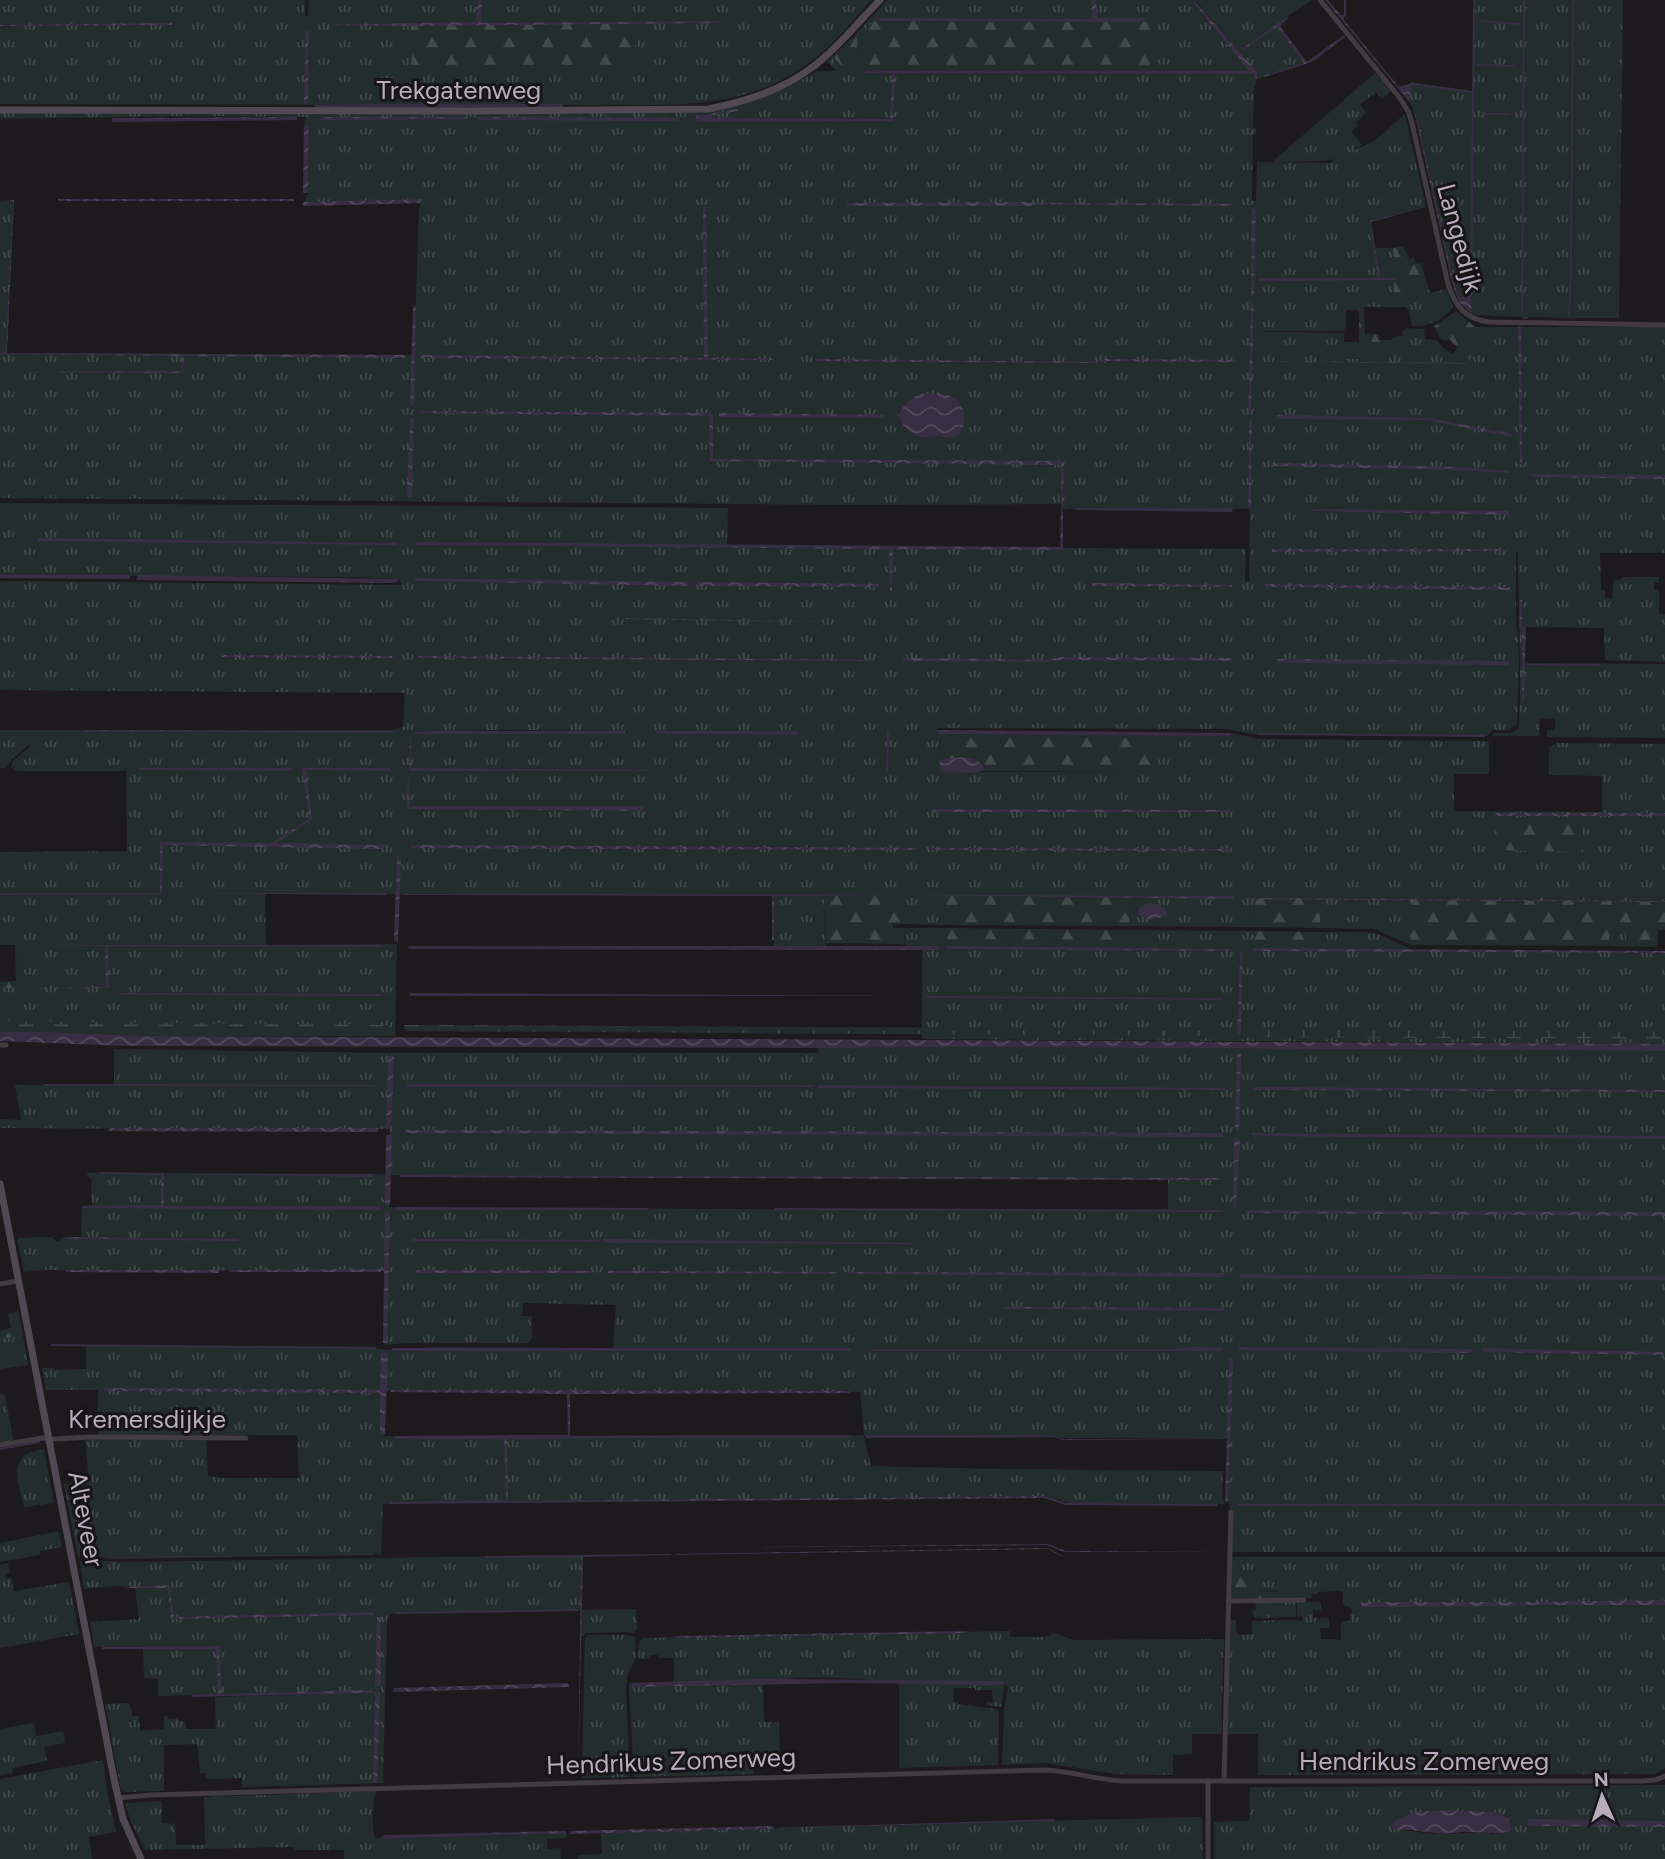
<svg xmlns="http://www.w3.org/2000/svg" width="1665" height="1859" viewBox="0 0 1665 1859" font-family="Figtree,sans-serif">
	<defs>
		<pattern id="grass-tufts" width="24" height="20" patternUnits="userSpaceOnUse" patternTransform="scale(1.75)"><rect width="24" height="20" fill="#232d2e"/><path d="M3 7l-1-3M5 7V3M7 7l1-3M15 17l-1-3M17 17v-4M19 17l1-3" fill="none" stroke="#41494a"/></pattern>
		<pattern id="forest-firs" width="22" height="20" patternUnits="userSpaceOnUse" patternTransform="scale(1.75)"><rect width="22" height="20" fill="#232d2e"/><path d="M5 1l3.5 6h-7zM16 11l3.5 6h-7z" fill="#41494a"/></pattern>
		<pattern id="wetland-marsh" width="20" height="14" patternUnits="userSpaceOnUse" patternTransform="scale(1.75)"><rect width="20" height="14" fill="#232d2e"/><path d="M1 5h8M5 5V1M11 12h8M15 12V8" fill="none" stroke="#41494a"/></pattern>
		<pattern id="water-waves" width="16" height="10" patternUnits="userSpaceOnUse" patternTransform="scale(1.75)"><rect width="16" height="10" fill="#372e43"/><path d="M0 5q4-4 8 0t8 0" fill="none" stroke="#524a5c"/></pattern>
	</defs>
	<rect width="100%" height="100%" fill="#1d1a1d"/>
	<g fill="url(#grass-tufts)" fill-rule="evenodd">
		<path d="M 0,0 L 305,0 L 305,15 L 308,17 L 309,0 L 871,0 C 854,19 838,39 819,55 C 765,101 704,105 637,105 L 0,104 L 0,26 L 173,24 L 0,25 ZM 305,31 L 309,31 L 308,103 L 306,104 L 304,103 Z"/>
		<path d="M 887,0 L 1312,0 L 1287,16 L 1275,28 L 1278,27 L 1304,63 L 1258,78 L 1257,72 L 1197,2 L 1194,5 L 1256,79 L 1256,84 L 1254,86 L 1253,127 L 1256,128 L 1256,133 L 1253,135 L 1252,201 L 1256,201 L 1257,162 L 1331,163 L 1334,159 L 1324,161 L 1272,162 L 1375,73 L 1391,91 L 1382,99 L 1376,92 L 1360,105 L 1366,112 L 1356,123 L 1358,126 L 1351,131 L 1362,145 L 1354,148 L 1355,150 L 1376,140 L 1405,114 L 1426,207 L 1371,222 L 1377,268 L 1376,248 L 1393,248 L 1396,299 L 1407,299 L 1446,289 L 1453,307 C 1443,320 1428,327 1412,326 L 1409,310 L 1405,307 L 1364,307 L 1364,310 L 1346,310 L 1346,326 L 1344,331 L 1263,331 L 1262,332 L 1344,333 L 1344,359 L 1388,359 L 1388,342 C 1392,338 1396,336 1402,336 L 1403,331 L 1406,328 L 1424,329 L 1425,339 L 1437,340 L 1443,348 L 1452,354 L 1458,348 L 1470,359 L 1475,327 L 1665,327 L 1665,553 L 1600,553 L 1601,590 L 1605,590 L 1605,598 L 1612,598 L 1614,580 L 1621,579 L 1623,577 L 1659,577 L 1659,582 L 1654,583 L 1654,590 L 1659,590 L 1659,614 L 1665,614 L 1665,662 L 1605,660 L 1604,628 L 1526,627 L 1524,663 L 1665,664 L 1665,738 L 1547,737 L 1547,730 L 1555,730 L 1555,719 L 1540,718 L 1539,736 L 1493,736 L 1494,733 C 1504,733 1517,736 1519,724 C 1522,666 1518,610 1518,552 L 1516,552 L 1516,623 L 1518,635 L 1519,663 L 1517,724 L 1510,730 L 1492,730 L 1488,736 L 1258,733 L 1257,735 L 1226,729 L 937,728 L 939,734 L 1230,736 L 1231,733 L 1258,739 L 1487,741 L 1489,743 L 1489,774 L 1454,774 L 1454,811 L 1602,812 L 1602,776 L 1549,775 L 1549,748 L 1556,743 L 1665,744 L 1665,901 L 1412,899 L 1411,945 L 1374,929 L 1320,928 L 1320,899 L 1255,898 L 1254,927 L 1129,926 L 1130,897 L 945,896 L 945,925 L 905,924 L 905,895 L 824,896 L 825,948 L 774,947 L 774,895 L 265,894 L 266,945 L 397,944 L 395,1036 L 146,1036 L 47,1032 L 0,1032 L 0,988 L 22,988 L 22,984 L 21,945 L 0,945 L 0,852 L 127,851 L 126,768 L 11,768 L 13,761 L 31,746 L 30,744 L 12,759 L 6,768 L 0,768 L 0,730 L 391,730 L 403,727 L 405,693 L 0,690 L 0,581 L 402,585 L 398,579 L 362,577 L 0,575 L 0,503 L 728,508 L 727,546 L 1246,549 L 1245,581 L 1249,582 L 1250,515 L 1249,509 L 1078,508 L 1061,510 L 1061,504 L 845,505 L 0,498 L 0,201 L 13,201 L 7,353 L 414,355 L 419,209 L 422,199 L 304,202 L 308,193 L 309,126 L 304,125 L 306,117 L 173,116 L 2,119 L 1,121 L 0,113 L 708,112 L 734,107 L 750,102 L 784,89 L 817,71 L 836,71 L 828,61 L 833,56 L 843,67 L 858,66 L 857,33 ZM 873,21 L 1150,22 L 1150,71 L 863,71 ZM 1253,208 L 1256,209 L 1254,295 L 1251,296 ZM 1251,303 L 1254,304 L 1251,413 L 1248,412 ZM 913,397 L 949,439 L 938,436 L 918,437 L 899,421 L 899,412 ZM 1249,420 L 1252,421 L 1251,507 L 1248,508 ZM 503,730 L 628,731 L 628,732 L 626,734 L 415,734 L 413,732 ZM 657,731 L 798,731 L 798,732 L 797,735 L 657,734 ZM 941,738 L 1152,738 L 1152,771 L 981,772 L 939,767 L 940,761 L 943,759 L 939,747 Z"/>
		<polygon points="1474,0 1623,0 1619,318 1575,318 1574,319 1569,318 1529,317 1528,319 1523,319 1522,317 1476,315 1472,313 1471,297 1459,298 1454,283 1440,226 1418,122 1409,99 1411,94 1411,82 1473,91"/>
		<polygon points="1610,926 1626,927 1627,947 1608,946"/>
		<path d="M 905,928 L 945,928 L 945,939 L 1127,940 L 1129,930 L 1254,931 L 1255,944 L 1319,944 L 1320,932 L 1367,932 L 1380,935 L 1413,950 L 1665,953 L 1665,1044 L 922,1039 L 922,947 L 905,947 ZM 1240,952 L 1243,954 L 1241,1034 L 1237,1034 Z"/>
		<path d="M 955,1047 L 1665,1051 L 1665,1552 L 1231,1552 L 1232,1513 L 1228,1501 L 1229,1439 L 1074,1438 L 1052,1437 L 866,1438 L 865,1435 L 864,1436 L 871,1466 L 997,1469 L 1223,1471 L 1222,1498 L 1225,1504 L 1070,1503 L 1052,1498 L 1030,1496 L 383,1504 L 381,1554 L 118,1559 L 84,1556 L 78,1557 L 64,1484 L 89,1480 L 85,1440 L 206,1440 L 208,1475 L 219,1478 L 299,1478 L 297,1435 L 98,1435 L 98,1390 L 46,1390 L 42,1368 L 54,1368 L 55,1370 L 86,1369 L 86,1346 L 362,1348 L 392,1350 L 435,1347 L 613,1348 L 616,1305 L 523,1303 L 522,1316 L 532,1316 L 532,1339 L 527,1343 L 408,1343 L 385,1345 L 386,1271 L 45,1270 L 24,1272 L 17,1238 L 51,1237 L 56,1241 L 59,1241 L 62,1237 L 81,1237 L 82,1206 L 92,1205 L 91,1179 L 86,1173 L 388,1174 L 390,1128 L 369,1130 L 0,1128 L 0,1119 L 21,1120 L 15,1085 L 114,1086 L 114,1049 L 392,1053 L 818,1053 L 819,1048 ZM 389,1175 L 1168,1180 L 1168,1209 L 1070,1211 L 389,1207 ZM 385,1391 L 860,1392 L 864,1435 L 384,1436 Z"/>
		<polygon points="23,1335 28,1365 0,1369 0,1339"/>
		<polygon points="0,1392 5,1396 14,1443 0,1445"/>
		<path d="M 44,1449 L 54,1503 L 24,1507 C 21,1492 9,1464 27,1454 C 32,1451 38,1450 44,1449 Z"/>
		<polygon points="59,1531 62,1547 40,1551 40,1555 0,1562 0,1543"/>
		<polygon points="583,1555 581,1610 636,1609 637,1629 633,1633 627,1632 586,1633 580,1638 581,1610 390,1614 387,1620 383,1783 242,1787 242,1778 206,1779 205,1773 200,1773 197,1744 164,1745 164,1791 127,1792 121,1791 105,1704 129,1703 133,1716 139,1716 140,1731 164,1729 164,1716 167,1716 168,1719 178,1718 178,1721 185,1721 186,1729 216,1729 215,1697 373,1693 357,1691 158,1696 158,1679 144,1678 143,1646 94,1647 90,1622 139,1619 135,1587 112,1586 84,1589 80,1562 85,1560 125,1562"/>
		<polygon points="1248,1557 1665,1557 1665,1768 1655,1774 1258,1775 1258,1734 1227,1734 1229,1623 1233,1620 1236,1620 1237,1635 1252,1634 1252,1623 1253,1621 1297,1620 1301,1621 1303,1618 1300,1616 1297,1618 1297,1602 1318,1602 1321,1603 1321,1610 1313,1610 1313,1618 1318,1618 1319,1620 1321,1618 1329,1618 1329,1628 1320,1628 1321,1639 1341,1640 1341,1623 1342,1621 1350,1621 1350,1613 1352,1613 1351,1608 1343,1604 1343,1593 1340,1591 1318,1592 1318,1594 1312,1594 1312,1598 1297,1599 1275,1590 1255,1591 1250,1575 1244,1582 1235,1571"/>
		<polygon points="8,1563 10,1573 5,1574 6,1579 11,1578 14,1591 69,1582 79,1634 0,1648 0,1565"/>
		<polygon points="1255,1601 1296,1602 1296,1617 1254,1618 1252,1611 1256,1610"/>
		<path d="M 1010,1631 L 1010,1637 L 1047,1637 L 1054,1633 L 1074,1640 L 1224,1639 L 1221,1734 L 1192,1734 L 1192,1754 L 1173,1755 L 1173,1775 L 1115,1774 L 1046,1763 L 1002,1765 L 1004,1711 L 1008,1686 L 1004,1685 L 1001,1707 L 987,1705 L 987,1702 L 993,1702 L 992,1690 L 975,1690 L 975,1688 L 954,1688 L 953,1702 L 958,1702 L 958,1704 L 991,1708 L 999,1711 L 998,1765 L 899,1768 L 899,1682 C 855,1680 806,1672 763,1684 L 764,1722 L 779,1722 L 780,1760 L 772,1761 L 772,1752 L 754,1753 L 754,1774 L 634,1777 L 629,1687 L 630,1683 L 674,1682 L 674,1658 L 659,1658 L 658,1655 L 650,1655 L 650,1659 L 638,1659 L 639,1643 L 642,1638 Z"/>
		<polygon points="588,1635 624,1635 635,1637 636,1658 628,1673 626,1688 630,1777 582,1778 585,1639"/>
		<polygon points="34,1723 36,1736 63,1731 65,1743 44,1747 47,1761 12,1768 13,1773 0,1775 0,1729"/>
		<polygon points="103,1760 107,1792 116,1832 89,1837 92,1859 0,1859 0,1779"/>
		<path d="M 1665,1785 L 1665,1859 L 1214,1859 L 1214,1822 L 1249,1821 L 1250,1787 ZM 1449,1810 L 1494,1812 L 1509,1817 L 1493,1834 C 1473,1831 1459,1835 1441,1834 C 1425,1834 1411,1830 1395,1830 L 1392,1824 C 1407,1811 1430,1812 1449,1810 Z"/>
		<path d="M 376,1791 C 372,1804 372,1826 375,1839 L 382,1837 L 384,1839 L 566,1834 L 566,1838 L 547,1839 L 547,1849 L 560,1848 L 561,1859 L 344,1859 L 344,1850 L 295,1850 L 294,1847 L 145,1850 L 131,1822 L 125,1804 L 127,1803 L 162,1801 L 162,1823 L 175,1824 L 176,1845 L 205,1845 L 204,1797 Z"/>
		<polygon points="1202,1817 1203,1859 578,1859 578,1855 602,1854 601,1833 774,1829 783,1827"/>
	</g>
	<g fill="url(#forest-firs)">
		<polygon points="873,21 1150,22 1150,72 863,71 862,33"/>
		<polygon points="635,22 635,66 471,68 412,67 412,24"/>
		<path d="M 857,33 L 858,66 L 855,70 C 845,72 839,63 833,56 Z"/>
		<polygon points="1403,246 1410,260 1414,257 1416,264 1421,263 1430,293 1407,299 1395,299 1393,248"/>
		<polygon points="1359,310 1364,310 1365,334 1379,334 1379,340 1390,340 1388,342 1359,342"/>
		<polygon points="1456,311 1475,327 1470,360 1449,339 1446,341 1440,338 1434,326"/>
		<polygon points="941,738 1153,738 1153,771 982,771 983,770 956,758 947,760 943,759 939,747"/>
		<polygon points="75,767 125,768 125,771 18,771 13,768"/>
		<polygon points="1495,821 1583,822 1583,852 1494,850"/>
		<polygon points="905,895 905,924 893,924 893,928 905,928 904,944 825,943 824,896"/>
		<polygon points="945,895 1130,897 1129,926 945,925"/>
		<polygon points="1255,898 1320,898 1320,928 1254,927"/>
		<polygon points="1411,899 1665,901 1665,930 1658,930 1657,947 1627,947 1625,927 1611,926 1608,946 1411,945"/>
		<polygon points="945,928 1129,930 1128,940 945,939"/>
		<polygon points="1254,931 1320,932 1320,944 1254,944"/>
		<polygon points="15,945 21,945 22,988 0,988 0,982 16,981"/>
		<polygon points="18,1311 23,1335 0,1339 0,1331 11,1328 8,1314"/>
		<polygon points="1231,1557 1248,1557 1235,1571 1244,1581 1251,1575 1255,1591 1292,1592 1297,1599 1230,1598"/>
	</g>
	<g fill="url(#wetland-marsh)">
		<polygon points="0,1021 389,1025 390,1031 0,1029"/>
		<polygon points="404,1025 1231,1029 1231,1036 405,1031"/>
		<polygon points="1246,1029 1665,1032 1665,1039 1246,1037"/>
	</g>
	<rect fill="#232d2e" x="1344" y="342" width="44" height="17"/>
	<g fill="url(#water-waves)">
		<polygon points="478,0 482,0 481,23 719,21 719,23 405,26 318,25 476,22"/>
		<polygon points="1091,0 1096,0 1097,18 1146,18 1146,22 875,21 875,18 1092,19"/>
		<polygon points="1325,0 1328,0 1341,15 1344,15 1344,20 1399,87 1412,83 1411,94 1409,99 1411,104"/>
		<polygon points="1195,1 1257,72 1258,79 1255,79 1253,74 895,73 893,121 696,122 696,116 737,109 739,111 714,115 712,118 890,119 892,73 865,73 865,71 1249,71 1194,4"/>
		<polygon points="1288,16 1288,18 1280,26 1306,61 1308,61 1344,35 1345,37 1312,62 1264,77 1263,76 1304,63 1277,27 1243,50 1242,49"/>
		<polygon points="172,23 172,25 0,26 0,25"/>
		<polygon points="305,31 309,31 308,103 306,104 304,104"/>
		<polygon points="388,104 563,104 563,107 315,108 315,105"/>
		<polygon points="1414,111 1418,122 1454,283 1459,297 1471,296 1472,314 1459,302 1452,283"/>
		<polygon points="297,117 297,120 112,122 112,118"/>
		<polygon points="321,117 467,117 469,119 321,120"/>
		<polygon points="477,117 678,118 678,121 477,120"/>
		<polygon points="304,125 309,126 308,193 303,193"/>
		<polygon points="58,199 293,199 294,201 58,201"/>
		<polygon points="422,199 421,203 304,206 302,203 304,202"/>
		<polygon points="0,200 14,200 7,353 405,355 405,358 184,356 183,373 4,372 182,371 182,356 0,354 0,353 6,352 13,201"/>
		<polygon points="1033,202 1032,206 847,206 847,203"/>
		<polygon points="1037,203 1233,204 1233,206 1038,204"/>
		<polygon points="703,207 706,207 708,358 774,359 775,360 420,358 421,355 704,358"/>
		<polygon points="1252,208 1256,209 1254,295 1251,296"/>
		<polygon points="1421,208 1371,222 1380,278 1397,278 1397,280 1258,281 1258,278 1378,278 1370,221"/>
		<polygon points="1251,303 1254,304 1251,413 1248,412"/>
		<polygon points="413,306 416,306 414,405 410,405"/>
		<polygon points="1518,326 1521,326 1522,465 1520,464"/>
		<polygon points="815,359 1094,362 1107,359 1236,360 1236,362 1107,361 1094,363 815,361"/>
		<polygon points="1259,361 1467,363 1467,364"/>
		<path d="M 920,394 C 930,394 944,392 953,397 C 967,404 969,432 953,438 C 948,440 942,436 937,436 C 931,436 926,438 920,437 C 912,436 900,424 898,416 C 902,406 911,398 920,394 Z"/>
		<polygon points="421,411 713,413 713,459 1064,461 1063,506 1062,506 1061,465 710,461 709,416 422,413"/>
		<polygon points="719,413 885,415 884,418 719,417"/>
		<polygon points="1277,415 1429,418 1512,434 1512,437 1427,420 1276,419"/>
		<polygon points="410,418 414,418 412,498 407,497"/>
		<polygon points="1249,420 1252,421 1251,507 1248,508"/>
		<polygon points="1273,463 1458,467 1509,471 1509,473 1457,470 1273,466"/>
		<polygon points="1530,474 1665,475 1665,479 1532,477"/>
		<polygon points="1076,508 1233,508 1232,512 1075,510"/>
		<polygon points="1312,509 1509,511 1509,515 1312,511"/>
		<polygon points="1061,510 1063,511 1063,550 893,549 892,592 890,591 889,549 416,545 416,542 1060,547"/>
		<polygon points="38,538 397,543 397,545 38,541"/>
		<polygon points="1272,549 1509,549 1509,551 1272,552"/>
		<polygon points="0,575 130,575 130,579 0,578"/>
		<polygon points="138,575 398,579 397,582 393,583 136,580"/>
		<polygon points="415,578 689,582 689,586 417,581"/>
		<polygon points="698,582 879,584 879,587 697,586"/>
		<polygon points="1091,583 1232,585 1232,587 1093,586"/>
		<polygon points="1264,584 1510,587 1510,590 1266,587"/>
		<polygon points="1520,600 1522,600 1522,626 1526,628 1525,664 1600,664 1600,666 1525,665 1524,702 1522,702 1522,630 1519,627"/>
		<polygon points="626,618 877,623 625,619"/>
		<polygon points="222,655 393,656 392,658 222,657"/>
		<polygon points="418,656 875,660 875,661 419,658"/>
		<polygon points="1061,657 1232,658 1233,661 1061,660 1047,662 903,661 903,658 1047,660"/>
		<polygon points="1277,659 1508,661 1509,665 1278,663"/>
		<polygon points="82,730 395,731 394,733 84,732"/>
		<polygon points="937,730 1231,733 1231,736 939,734"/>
		<polygon points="431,731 626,731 626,734 415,734 412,732"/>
		<polygon points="656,731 799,731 797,735 656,734"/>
		<polygon points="1258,733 1485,735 1485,737 1257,735"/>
		<polygon points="411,737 411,768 647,770 647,771 409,771 410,740"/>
		<path d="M 963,757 C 973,759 982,759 984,770 L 976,773 L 942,772 L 939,767 L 940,760 Z"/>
		<polygon points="138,768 292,768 292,771 138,770"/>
		<polygon points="302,768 391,768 390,771 306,770 312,819 277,843 384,845 384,849 163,845 162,894 0,895 0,893 160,893 160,842 271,843 309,819"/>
		<polygon points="408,777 410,806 643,806 643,811 407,809"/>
		<polygon points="933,809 1230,810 1230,812 934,812"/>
		<rect x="1495" y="813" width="170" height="3"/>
		<polygon points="411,845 918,848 918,850 411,848"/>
		<polygon points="931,848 1229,849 1229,851 931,850"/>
		<polygon points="397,859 401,859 398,942 394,941"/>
		<polygon points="169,893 386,893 386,895"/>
		<path d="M 404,894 C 681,894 958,895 1235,896 L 1234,899 L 905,895 L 774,896 L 774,940 L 772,940 L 772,896 L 404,895 Z"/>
		<polygon points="1247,898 1665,901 1665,902 1246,899"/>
		<path d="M 1152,903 C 1158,904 1164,908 1167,913 L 1166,915 C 1156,920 1148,921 1138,914 L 1138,909 L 1146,904 Z"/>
		<polygon points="21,945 380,945 381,947 108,946 109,988 0,989 106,987 105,946"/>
		<polygon points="409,946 939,946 939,950 408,949"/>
		<polygon points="947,946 1232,949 1231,951 946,949"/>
		<polygon points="1254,948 1665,951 1665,953 1254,951"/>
		<polygon points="1240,952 1243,953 1241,1035 1240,1035 1237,1034"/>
		<polygon points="120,993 381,994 382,996 141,995 120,995"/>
		<polygon points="410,993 919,996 409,996"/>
		<polygon points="925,996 1223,998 1223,1000 927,998"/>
		<polygon points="0,1032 47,1032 146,1036 1665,1044 1665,1051 955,1047 834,1048 126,1046 0,1041"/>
		<polygon points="1237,1053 1241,1054 1239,1131 1235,1130"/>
		<polygon points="388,1056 394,1056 391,1129 386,1129"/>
		<polygon points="43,1084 379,1085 379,1086 44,1086"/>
		<polygon points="407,1084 813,1085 813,1087 407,1087"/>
		<polygon points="818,1085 1225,1088 1225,1090 818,1088"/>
		<polygon points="1254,1087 1665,1090 1665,1092 1266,1090 1254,1090"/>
		<polygon points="110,1128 378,1128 378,1132 109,1131"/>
		<polygon points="405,1130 1223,1133 1223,1137 405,1133"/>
		<polygon points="1252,1133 1665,1136 1665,1139 1252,1136"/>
		<polygon points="386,1135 392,1135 390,1205 385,1205"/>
		<polygon points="1237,1138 1240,1140 1236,1208 1233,1208 1234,1139"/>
		<polygon points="99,1172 164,1173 164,1206 380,1206 379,1210 82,1208 83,1206 161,1205 161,1175 100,1174"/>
		<polygon points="174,1174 373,1174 372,1177"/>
		<polygon points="400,1175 1220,1178 1221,1180 400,1177"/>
		<polygon points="396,1207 648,1208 648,1210 395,1210"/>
		<polygon points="775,1208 1223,1210 1222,1212 775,1210"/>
		<polygon points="1246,1210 1665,1212 1665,1216 1246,1213"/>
		<polygon points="385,1211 390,1212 387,1343 383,1343"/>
		<polygon points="67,1237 238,1239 238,1241 66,1239"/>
		<polygon points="412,1239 599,1240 599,1242 412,1241"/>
		<polygon points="603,1239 911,1243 911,1244 604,1243"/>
		<polygon points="381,1269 381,1272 229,1272 229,1270"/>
		<polygon points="65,1270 219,1270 219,1273 66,1272"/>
		<polygon points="417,1270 592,1271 591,1273 418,1273 416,1272"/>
		<polygon points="608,1271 836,1272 837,1274 608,1273"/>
		<polygon points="849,1272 1224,1273 1223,1277 849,1274"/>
		<polygon points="1240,1274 1399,1276 1425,1274 1476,1276 1665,1276 1665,1280 1241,1278"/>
		<polygon points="1005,1307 1224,1308 1224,1311 1005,1309"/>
		<polygon points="51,1344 376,1347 376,1349 51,1346"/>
		<polygon points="1196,1347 1223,1348 1222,1351 871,1351 871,1349 1172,1349"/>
		<polygon points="1239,1347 1472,1349 1474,1353 1239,1350"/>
		<rect x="392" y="1348" width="458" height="3"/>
		<polygon points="1483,1348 1663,1352 1663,1355 1483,1352"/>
		<polygon points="381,1351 388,1352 385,1434 380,1434 380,1391 379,1393 104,1391 104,1388 380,1390"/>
		<polygon points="1231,1358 1233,1359 1228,1502 1225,1502 1229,1359"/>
		<polygon points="391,1390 851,1391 850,1393 570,1394 570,1436 849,1435 850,1437 507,1439 508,1501 1043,1496 1066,1503 1217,1504 1218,1506 1065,1505 1044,1498 390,1504 390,1502 506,1500 504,1439 394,1439 395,1436 568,1435 567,1394 391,1392"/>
		<polygon points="866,1435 1040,1435 1053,1436 1064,1439 1216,1439 1063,1440 1054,1437 1041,1437 866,1438"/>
		<polygon points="1048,1544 1066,1551 1221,1552 1064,1552 1047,1545 678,1548"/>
		<polygon points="1047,1548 1063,1556 1221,1558 1061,1556 1048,1549 675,1555 675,1554"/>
		<polygon points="374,1554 374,1555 104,1558 121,1557"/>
		<polygon points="671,1554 671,1555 583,1557 578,1779 581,1557 486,1558 486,1556"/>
		<polygon points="169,1585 174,1617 373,1612 373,1615 171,1619 168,1588 119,1588"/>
		<polygon points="1665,1600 1665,1605 1519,1605 1520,1602"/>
		<polygon points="1361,1602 1517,1602 1517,1606 1361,1607"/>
		<polygon points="578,1609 578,1611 397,1614 397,1612"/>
		<polygon points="377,1617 381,1617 381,1686 375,1686"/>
		<polygon points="967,1631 967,1633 676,1638 675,1636"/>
		<polygon points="219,1646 222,1694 372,1690 374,1693 192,1697 192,1695 218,1694 216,1649 102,1649 103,1647"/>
		<polygon points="759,1679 1004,1681 1004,1685 846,1683 632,1687 632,1683"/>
		<polygon points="568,1683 569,1687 393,1692 394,1688"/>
		<polygon points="375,1692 380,1692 377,1783 373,1783"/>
		<path d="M 1449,1810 L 1493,1812 L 1509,1818 L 1511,1827 L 1509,1831 L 1501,1833 L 1463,1832 L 1444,1834 L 1411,1830 L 1395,1830 L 1392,1828 L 1392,1824 C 1407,1810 1429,1812 1449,1810 Z"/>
		<polygon points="1055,1819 1055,1821 784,1828"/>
		<polygon points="1528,1819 1665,1821 1665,1827 1528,1826"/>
		<polygon points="769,1826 773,1826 774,1829 570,1834 570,1831"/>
		<polygon points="566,1831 566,1834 546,1834 384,1839 382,1837 385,1835"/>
	</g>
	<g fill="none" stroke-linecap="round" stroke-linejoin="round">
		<g stroke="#372e43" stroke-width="2">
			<polyline points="1345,0 1345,16"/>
			<polyline points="1480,21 1520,24"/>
			<polyline points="1478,65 1513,66"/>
			<polyline points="1412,84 1473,92"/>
			<polyline points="1482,114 1510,114"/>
			<polyline points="1471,296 1474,0"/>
			<polyline points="1522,314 1524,0"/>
			<polyline points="1569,316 1571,267 1573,0"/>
			<polyline points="887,770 888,732"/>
			<polyline points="0,1449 39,1442"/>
			<polyline points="1238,1505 1665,1505"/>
		</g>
		<g stroke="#413b42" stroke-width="5">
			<path d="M 1320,0 L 1399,97 L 1408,111 L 1412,123 L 1448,284 C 1455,306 1465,319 1489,322 L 1665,325"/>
			<polyline points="0,1045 6,1045"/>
			<polyline points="0,1284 18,1281"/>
			<polyline points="0,1445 43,1438 53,1439 93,1437 246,1438"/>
			<polyline points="1228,1601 1304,1600"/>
			<polyline points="1208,1781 1208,1859"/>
			<polyline points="1224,1781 1231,1512"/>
			<path d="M 118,1798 L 151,1795 L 1045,1770 C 1072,1771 1097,1780 1123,1781 L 1643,1781 L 1655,1780 L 1665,1776"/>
		</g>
		<g stroke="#504953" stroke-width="7">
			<path d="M 0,110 L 469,111 L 708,109 C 746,102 783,90 814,66 C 839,47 858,22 880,0"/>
			<polyline points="0,1184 114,1779 123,1819 141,1859"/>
		</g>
	</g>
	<g text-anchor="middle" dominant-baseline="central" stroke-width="6" stroke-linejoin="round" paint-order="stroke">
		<g font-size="26" fill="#b8acbd" stroke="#181518">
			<text x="459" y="90">Trekgatenweg</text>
			<text transform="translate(1460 238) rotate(75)">Langedijk</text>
			<text x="147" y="1419">Kremersdijkje</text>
			<text transform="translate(86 1519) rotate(79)">Alteveer</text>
			<text transform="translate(671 1761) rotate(-2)">Hendrikus Zomerweg</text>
			<text x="1424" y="1761">Hendrikus Zomerweg</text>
		</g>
	</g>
	<g transform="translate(1602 1796) rotate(357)" stroke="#181518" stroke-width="5" paint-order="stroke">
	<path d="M0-5L12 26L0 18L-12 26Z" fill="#b8acbd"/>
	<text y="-10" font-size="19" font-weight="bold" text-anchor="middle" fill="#b8acbd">N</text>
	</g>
</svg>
